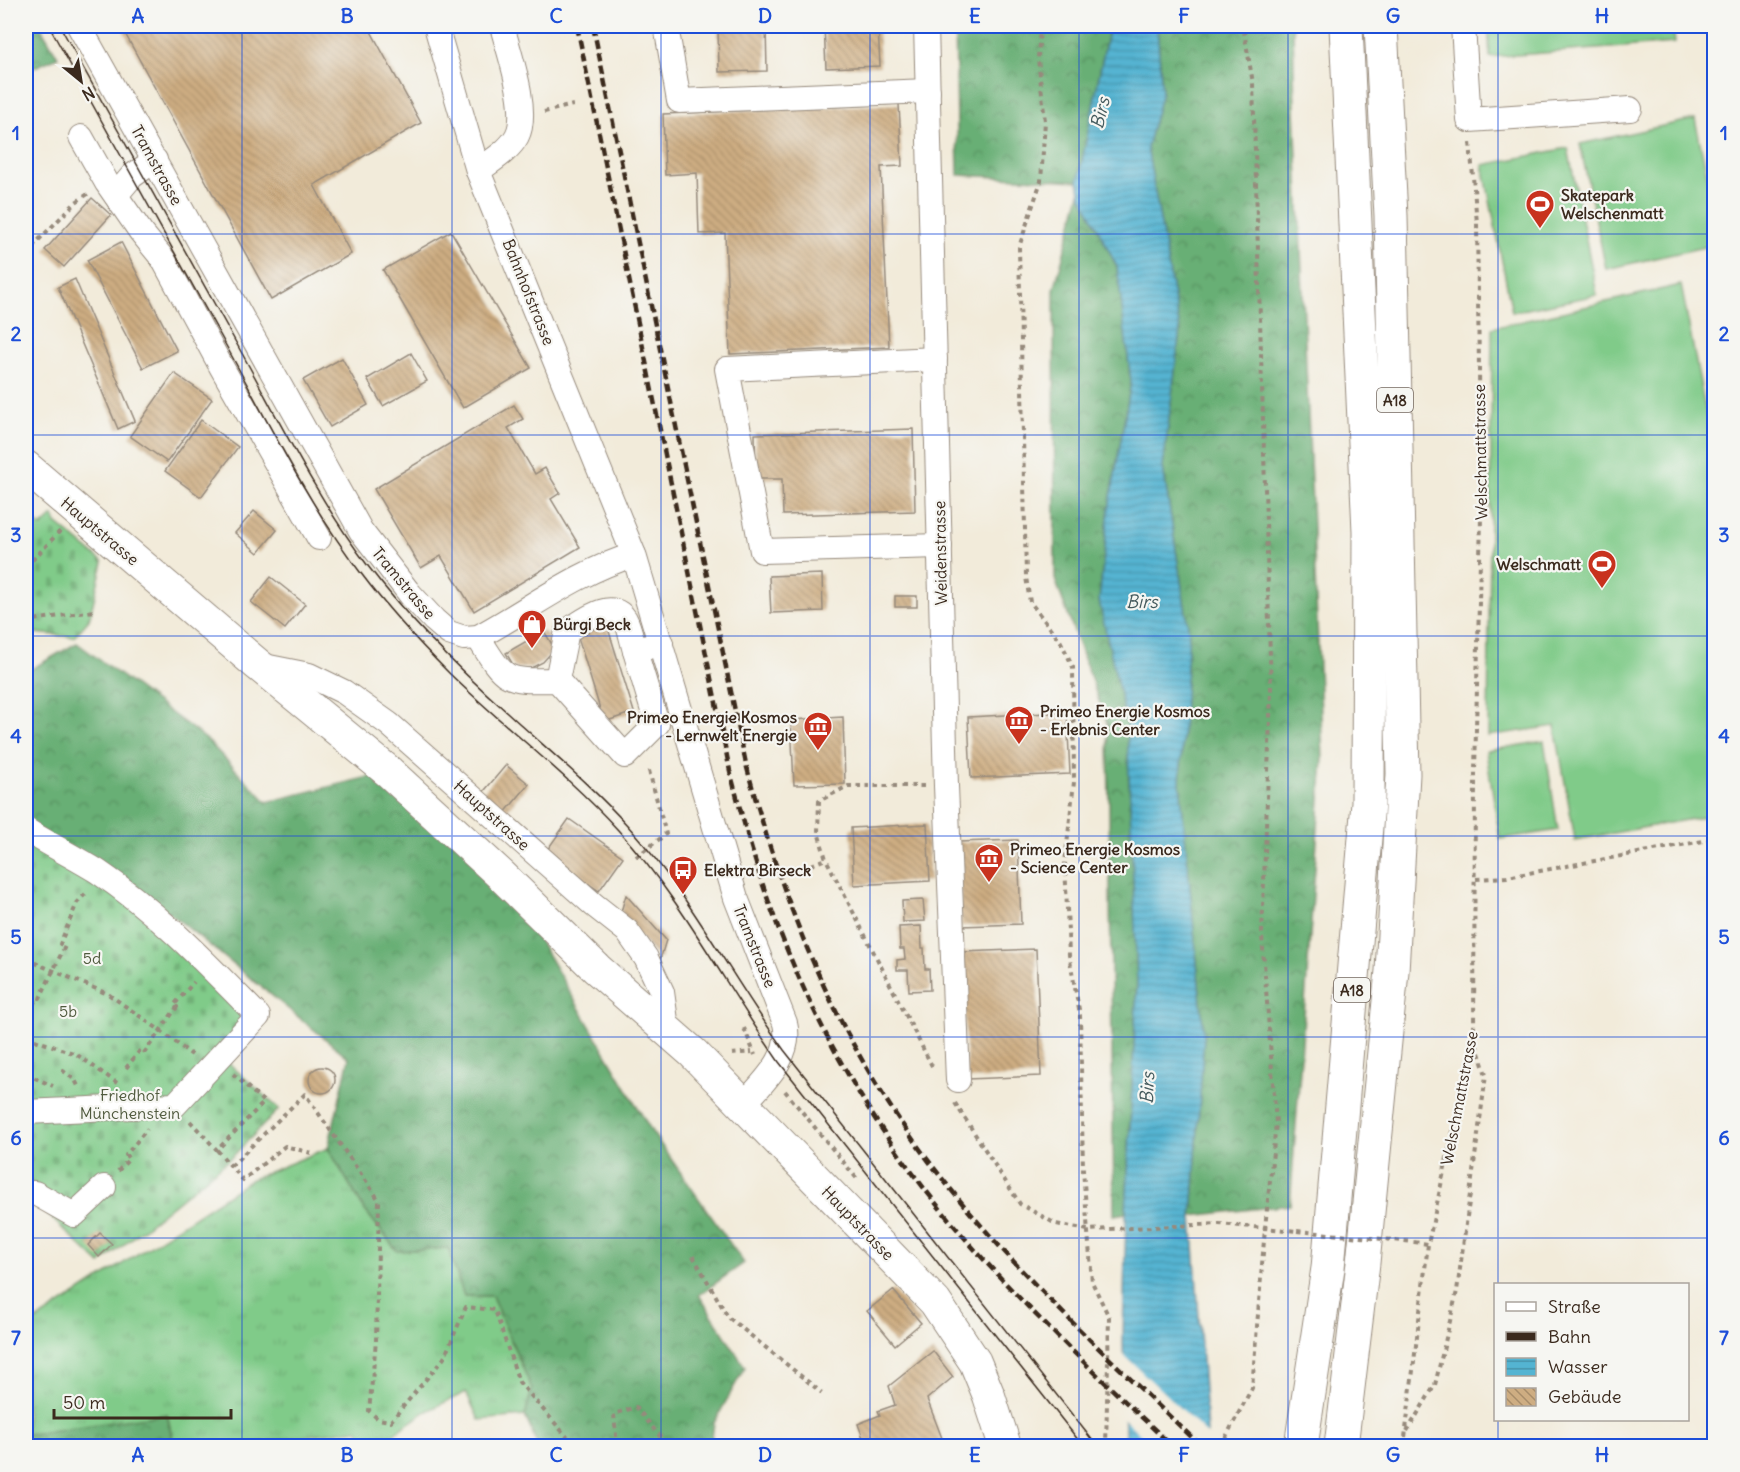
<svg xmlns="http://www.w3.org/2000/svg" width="1740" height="1472" viewBox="0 0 1740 1472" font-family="Delius,sans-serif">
	<defs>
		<pattern id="grass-tufts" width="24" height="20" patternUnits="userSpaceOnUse" patternTransform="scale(1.5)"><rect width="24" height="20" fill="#80cb89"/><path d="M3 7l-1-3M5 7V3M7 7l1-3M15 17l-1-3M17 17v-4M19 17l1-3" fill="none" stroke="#70ae76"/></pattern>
		<pattern id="forest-crowns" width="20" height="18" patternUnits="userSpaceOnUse" patternTransform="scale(1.5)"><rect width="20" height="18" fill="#68af75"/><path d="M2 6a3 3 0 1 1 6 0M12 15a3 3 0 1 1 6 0" fill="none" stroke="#578f5f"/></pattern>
		<pattern id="cemetery-stones" width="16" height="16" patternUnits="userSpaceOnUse" patternTransform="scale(1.5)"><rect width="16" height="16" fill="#80cb89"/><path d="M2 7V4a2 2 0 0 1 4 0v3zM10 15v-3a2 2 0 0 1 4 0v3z" fill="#70ae76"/></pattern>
		<pattern id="water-rules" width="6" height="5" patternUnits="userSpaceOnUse" patternTransform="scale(1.5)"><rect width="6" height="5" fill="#54b4d2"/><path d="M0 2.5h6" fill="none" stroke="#4793aa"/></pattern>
		<pattern id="building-back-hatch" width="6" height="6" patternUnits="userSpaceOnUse" patternTransform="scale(1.5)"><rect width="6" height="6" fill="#cead82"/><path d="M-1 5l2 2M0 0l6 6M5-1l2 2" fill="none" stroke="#a88d6a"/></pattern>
	</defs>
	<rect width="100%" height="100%" fill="#f6f6f2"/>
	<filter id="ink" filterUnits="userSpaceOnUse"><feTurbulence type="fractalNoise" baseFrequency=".0167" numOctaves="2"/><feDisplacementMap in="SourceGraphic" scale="12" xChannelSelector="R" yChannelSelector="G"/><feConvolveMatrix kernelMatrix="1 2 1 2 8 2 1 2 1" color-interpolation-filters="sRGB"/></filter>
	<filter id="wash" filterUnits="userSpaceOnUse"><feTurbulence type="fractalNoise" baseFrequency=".008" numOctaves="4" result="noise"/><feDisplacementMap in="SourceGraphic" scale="24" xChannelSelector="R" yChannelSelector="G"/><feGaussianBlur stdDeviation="1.35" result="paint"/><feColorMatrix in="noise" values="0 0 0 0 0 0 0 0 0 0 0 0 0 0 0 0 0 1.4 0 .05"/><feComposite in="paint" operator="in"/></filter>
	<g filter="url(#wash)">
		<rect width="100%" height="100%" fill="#f2ebda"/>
		<polygon fill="url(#grass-tufts)" stroke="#5e7a54" stroke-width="1.5" points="328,1148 364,1209 397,1251 448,1248 464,1296 492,1296 532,1389 525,1416 479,1420 466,1392 425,1412 390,1436 364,1441 358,1429 233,1446 174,1446 167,1414 26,1436 26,1327 252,1179"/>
		<g fill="url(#forest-crowns)" stroke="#526c4a" stroke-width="1.5">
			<polygon points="26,26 40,26 58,57 26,71"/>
			<polygon points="955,26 1109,26 1078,181 958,175"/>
			<polygon points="1157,26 1293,26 1295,109 1323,760 1290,1205 1192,1216 1204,1036 1180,782 1189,632 1163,467 1180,330 1147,147 1162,92"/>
			<polygon points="1080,193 1117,267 1131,382 1109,508 1099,601 1127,726 1137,978 1126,1213 1114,1215 1108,726 1055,579 1054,290"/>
			<polygon points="77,643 206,739 267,802 389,772 501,875 652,1132 744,1263 699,1295 745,1367 714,1423 711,1446 538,1446 525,1416 532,1389 492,1296 464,1296 448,1248 397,1251 364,1209 328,1148 349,1058 176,918 115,877 26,822 26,672"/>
			<polygon points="167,1414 174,1446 26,1446 26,1436 29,1434"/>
		</g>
		<g fill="url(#cemetery-stones)" stroke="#5e7a54" stroke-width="1.5">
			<polygon points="26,513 41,527 53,516 56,523 103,562 89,620 74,637 26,632"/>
			<polygon points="26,824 267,1013 224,1059 279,1109 232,1157 100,1264 41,1208 26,1206"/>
		</g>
		<g fill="#80cb89" stroke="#5e7a54" stroke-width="1.5">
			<polygon points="1488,26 1673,26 1675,43 1490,57"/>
			<polygon points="1695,119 1714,207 1714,245 1606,269 1580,144"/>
			<polygon points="1568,148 1597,295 1512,312 1483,165"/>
			<polygon points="1681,285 1714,454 1714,815 1575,840 1555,726 1488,736 1492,328"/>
			<polygon points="1544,741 1558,830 1500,839 1486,751"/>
		</g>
		<polygon fill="url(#water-rules)" stroke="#486f78" stroke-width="1.5" points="1109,26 1157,26 1162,92 1147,147 1180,330 1163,467 1189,632 1180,782 1204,1036 1192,1216 1208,1446 1125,1446 1123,1338 1126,1213 1137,982 1127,726 1099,601 1109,508 1131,382 1117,267 1080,193 1078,181"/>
		<polygon fill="#f2ebda" points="1120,1351 1210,1437 1211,1446 1152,1446 1122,1417"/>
		<g id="blocks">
			<g fill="url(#building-back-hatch)">
				<polygon points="121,26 368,26 421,123 314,185 351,254 271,300"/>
				<polygon points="718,26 766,26 767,71 719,72"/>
				<polygon points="824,26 878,26 880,66 826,68"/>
				<polygon points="899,104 902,166 881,167 889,347 730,354 725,233 699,234 697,173 665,175 663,114"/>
				<polygon points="92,198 111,215 64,267 45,250"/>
				<polygon points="451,231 531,368 463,408 383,270"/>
				<polygon points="121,242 177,351 143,368 87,260"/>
				<polygon points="75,279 135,421 118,429 58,287"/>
				<polygon points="411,353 427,381 383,406 367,379"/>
				<polygon points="342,358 368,405 330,427 303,380"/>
				<polygon points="174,373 212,399 167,462 130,436"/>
				<polygon points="514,405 523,419 508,428 535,474 545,468 560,493 551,499 580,547 474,611 441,556 421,568 374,489"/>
				<polygon points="201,420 238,447 201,497 165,471"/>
				<polygon points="913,429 915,511 783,515 782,479 756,479 755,434"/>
				<polygon points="254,511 277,530 258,553 235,533"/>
				<polygon points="822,574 823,611 771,613 769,576"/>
				<polygon points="271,577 305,604 285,629 251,602"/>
				<rect x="895" y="596" width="22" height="11"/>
				<polygon points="607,625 634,712 604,722 577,634"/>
				<polygon points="544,631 553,646 551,653 543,662 531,668 515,668 506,653"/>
				<polygon points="1067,712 1070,774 971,778 968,717"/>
				<polygon points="843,717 845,784 794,785 791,720"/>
				<polygon points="506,765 529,784 503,815 480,796"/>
				<polygon points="569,819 623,857 599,891 545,853"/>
				<polygon points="927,824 930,881 854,885 851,828"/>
				<polygon points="1018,840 1021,924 961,926 958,842"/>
				<polygon points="626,895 666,940 660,960 620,915"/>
				<polygon points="923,900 925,921 903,922 902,901"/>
				<polygon points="921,926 922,948 924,948 925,969 929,969 930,990 909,991 908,970 897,970 897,960 905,959 904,949 900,949 899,927"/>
				<polygon points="1036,949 1041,1076 967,1079 962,952"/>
				<circle cx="322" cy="1080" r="13"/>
				<polygon points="100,1233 112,1244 99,1257 88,1245"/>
				<polygon points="893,1290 921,1323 895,1345 867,1311"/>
				<polygon points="933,1351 953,1377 927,1399 945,1446 866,1446 858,1424 880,1415 878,1411 895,1405 889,1386"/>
			</g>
		</g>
	</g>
	<g filter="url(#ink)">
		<use href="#blocks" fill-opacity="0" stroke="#968a7c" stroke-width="1.5"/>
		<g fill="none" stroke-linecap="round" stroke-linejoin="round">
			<g stroke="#968a7c" stroke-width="26">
				<g id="minor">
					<path d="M 79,26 L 361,531 L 410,594 L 434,620 L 449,633 L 464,638 L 478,637 C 530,609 576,572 634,555"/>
					<path d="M 436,26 L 478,171 L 634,555 L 736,898 L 785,1023 C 793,1056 764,1081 744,1104"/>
					<polyline points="666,26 679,101 928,91"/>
					<polyline points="926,26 946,786 958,1080"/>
					<polyline points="1463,26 1469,120 1630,109"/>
					<polyline points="81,137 107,183 141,232 163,259 222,368 319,538"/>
					<path d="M 478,171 C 491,161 509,151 517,136 C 530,111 509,53 502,26"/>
					<polyline points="116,195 132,176 155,160"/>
					<polyline points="935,359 727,369 762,551 940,546"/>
					<path d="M 478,637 C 506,682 504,681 557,680 L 625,756 L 657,724 L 635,651 L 661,643"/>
					<polyline points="259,665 309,675 344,692 389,724 594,905 627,931 646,958 662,992 667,1028"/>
					<path d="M 557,680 L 567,631 C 581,623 611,597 625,619 C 630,628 632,641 635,651"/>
					<path d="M 26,830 C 49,844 74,857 97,871 C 157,911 208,965 258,1016 L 175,1105 L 26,1112"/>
					<polyline points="26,1193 35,1193 74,1215 104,1187"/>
				</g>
			</g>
			<g stroke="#968a7c" stroke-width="34">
				<polyline id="major" points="26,467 257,664 389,772 501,875 597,969 693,1053 935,1302 975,1362 989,1396 1005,1446"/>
			</g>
			<g stroke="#968a7c" stroke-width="35">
				<g id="highway">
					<polyline points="1301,1446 1328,1268 1368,803 1369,531 1346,26"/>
					<polyline points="1341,1446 1363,1263 1392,971 1403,774 1391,216 1381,26"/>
				</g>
			</g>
			<g stroke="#968a7c" stroke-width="4" stroke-dasharray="4.5 4.5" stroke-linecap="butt">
				<polyline points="1040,26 1038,59 1045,121 1041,181 1019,247 1026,577 1030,602 1061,642 1073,667 1074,782 1065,863 1069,955 1080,1015 1083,1170 1092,1282 1109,1317 1106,1446"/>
				<polyline points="544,112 573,105"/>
				<polyline points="26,253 76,202 88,194"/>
				<polyline points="26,567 61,530"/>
				<polyline points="26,621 94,611"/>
				<polyline points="924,786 848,786 819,801 818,832 826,859 933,1068"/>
				<polyline points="636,857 666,834 648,767"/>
				<polyline points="811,865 826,859"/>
				<polyline points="1476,879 1507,877 1714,839"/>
				<polyline points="26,959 108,994 161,1031 192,1055"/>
				<polyline points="26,1020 37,997 40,998 65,946 60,944 77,903 87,892"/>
				<polyline points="744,1028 755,1055"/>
				<polyline points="26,1037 76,1054 117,1083"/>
				<polyline points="732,1054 752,1052"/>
				<polyline points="126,1068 141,1049 145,1052 177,1007 174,1005 194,982"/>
				<polyline points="62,1070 75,1080 79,1088"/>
				<polyline points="26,1074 53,1086"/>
				<polyline points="785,1091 858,1180"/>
				<polyline points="955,1103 1020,1204 1056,1224 1088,1230 1219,1224 1297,1231"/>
				<polyline points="190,1121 217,1150 264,1102 233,1074"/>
				<polyline points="217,1150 243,1180 285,1146 311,1153"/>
				<polyline points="231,1166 305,1094 379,1200 376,1341 369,1411 378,1419 391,1421 444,1358 466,1307 495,1310 519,1382 575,1446"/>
				<polyline points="118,1171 129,1159 126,1155 147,1129"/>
				<polyline points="1414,1242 1428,1244 1474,1036 1475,771 1481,517 1477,223 1470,142"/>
				<polyline points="693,1256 728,1317 822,1393"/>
				<polyline points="1407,1431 1435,1385 1457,1291 1486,1075 1474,1037"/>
				<polyline points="617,1446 614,1414 636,1407 668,1446"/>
				<polyline points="1221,1446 1252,1388 1265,1228 1276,1123 1262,935 1271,690 1253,83 1243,26"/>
				<polyline points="1404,1446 1428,1244"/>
			</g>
			<use href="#minor" stroke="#fff" stroke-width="24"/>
			<use href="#major" stroke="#fff" stroke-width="32"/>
			<use href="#highway" stroke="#fff" stroke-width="33"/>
			<g stroke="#3b2a1e" stroke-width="1.5">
				<path d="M 49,26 C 107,130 165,235 223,340 C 266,418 306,501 360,572 C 387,608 417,641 449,673 C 504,727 566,773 618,830 C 682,900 725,985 779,1062 L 1083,1446"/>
				<path d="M 60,26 C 119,133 179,240 239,348 C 279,420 318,500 368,566 C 409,620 457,668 508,713 C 548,750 591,785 628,826 C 689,894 731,976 784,1050 L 1097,1446"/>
			</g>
			<g stroke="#3b2a1e" stroke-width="4.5" stroke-dasharray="9 4.5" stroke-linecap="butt">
				<path d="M 577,26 L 730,771 C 743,821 757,871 775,919 C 811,1016 863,1110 927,1192 C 999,1285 1087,1365 1172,1446"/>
				<path d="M 593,26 L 746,764 C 779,889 821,1000 892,1109 C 976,1237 1091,1341 1201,1446"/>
			</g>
			<polyline stroke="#968a7c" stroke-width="4" stroke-dasharray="4.5 4.5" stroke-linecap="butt" points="1297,1231 1414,1242"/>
		</g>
	</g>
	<path fill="none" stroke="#1d4ed8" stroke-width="1.5" stroke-opacity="0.55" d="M 242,26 L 242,1446M 452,26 L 452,1446M 661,26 L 661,1446M 870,26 L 870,1446M 1079,26 L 1079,1446M 1288,26 L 1288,1446M 1498,26 L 1498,1284M 26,234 L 1714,234M 26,435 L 1714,435M 26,636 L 1714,636M 26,836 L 1714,836M 26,1037 L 1714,1037M 26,1238 L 1714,1238M 1498,1420 L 1498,1446"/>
	<defs>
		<g id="stadium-pin" transform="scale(1.5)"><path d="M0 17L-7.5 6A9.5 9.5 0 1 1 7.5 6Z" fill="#c8321e" stroke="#f6f6f2"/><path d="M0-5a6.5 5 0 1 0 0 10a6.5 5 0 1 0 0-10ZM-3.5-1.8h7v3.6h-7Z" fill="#fff"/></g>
		<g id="shop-pin" transform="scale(1.5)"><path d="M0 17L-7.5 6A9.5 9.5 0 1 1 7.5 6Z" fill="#c8321e" stroke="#f6f6f2"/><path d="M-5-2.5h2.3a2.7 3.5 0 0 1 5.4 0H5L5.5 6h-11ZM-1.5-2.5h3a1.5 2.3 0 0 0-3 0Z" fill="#fff"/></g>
		<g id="museum-pin" transform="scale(1.5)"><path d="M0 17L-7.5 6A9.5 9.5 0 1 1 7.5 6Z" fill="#c8321e" stroke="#f6f6f2"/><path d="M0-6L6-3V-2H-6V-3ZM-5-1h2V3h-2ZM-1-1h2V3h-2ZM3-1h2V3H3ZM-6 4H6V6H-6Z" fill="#fff"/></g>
		<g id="bus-pin" transform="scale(1.5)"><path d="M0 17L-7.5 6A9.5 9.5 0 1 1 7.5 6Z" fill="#c8321e" stroke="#f6f6f2"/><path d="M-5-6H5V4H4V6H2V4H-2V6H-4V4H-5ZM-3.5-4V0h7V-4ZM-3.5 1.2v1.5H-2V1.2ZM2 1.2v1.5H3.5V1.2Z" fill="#fff"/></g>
	</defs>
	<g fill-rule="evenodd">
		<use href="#stadium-pin" x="1540" y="204"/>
		<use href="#stadium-pin" x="1602" y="564"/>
		<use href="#shop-pin" x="532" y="624"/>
		<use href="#museum-pin" x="1019" y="720"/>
		<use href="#museum-pin" x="818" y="726"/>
		<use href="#museum-pin" x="989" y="858"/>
		<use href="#bus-pin" x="683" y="870"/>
	</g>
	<g text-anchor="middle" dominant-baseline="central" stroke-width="4.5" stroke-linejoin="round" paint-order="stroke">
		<g fill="#f6f6f2" stroke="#73675e" stroke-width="1.5">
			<rect x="1377" y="388" width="36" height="24" rx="4.5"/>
			<rect x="1334" y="978" width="36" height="24" rx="4.5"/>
		</g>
		<g font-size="15" font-weight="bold" fill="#3b2a1e">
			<text x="1395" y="400">A18</text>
			<text x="1352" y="990">A18</text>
		</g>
		<g font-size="16" fill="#3b2a1e" stroke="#f6f6f2">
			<text transform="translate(157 165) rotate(61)">Tramstrasse</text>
			<text transform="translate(529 292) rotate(68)">Bahnhofstrasse</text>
			<text transform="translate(1480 452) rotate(-91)">Welschmattstrasse</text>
			<text transform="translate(100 531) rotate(40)">Hauptstrasse</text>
			<text transform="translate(940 553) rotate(-91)">Weidenstrasse</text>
			<text transform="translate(404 583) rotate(50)">Tramstrasse</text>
			<text transform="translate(492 815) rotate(42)">Hauptstrasse</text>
			<text transform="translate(755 946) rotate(68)">Tramstrasse</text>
			<text transform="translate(1459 1098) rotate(-79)">Welschmattstrasse</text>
			<text transform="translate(858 1223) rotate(46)">Hauptstrasse</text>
		</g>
		<g font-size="16" font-weight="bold" fill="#3b2a1e" stroke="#f6f6f2" text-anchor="start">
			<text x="1561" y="195">Skatepark<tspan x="1561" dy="18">Welschenmatt</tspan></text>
			<text x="1581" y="564" text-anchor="end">Welschmatt</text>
			<text x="553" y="624">Bürgi Beck</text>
			<text x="1040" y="711">Primeo Energie Kosmos<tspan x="1040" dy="18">- Erlebnis Center</tspan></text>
			<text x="797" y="717" text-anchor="end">Primeo Energie Kosmos<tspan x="797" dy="18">- Lernwelt Energie</tspan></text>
			<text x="1010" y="849">Primeo Energie Kosmos<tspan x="1010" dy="18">- Science Center</tspan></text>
			<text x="704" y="870">Elektra Birseck</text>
		</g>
		<g font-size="16" fill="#505a3e" stroke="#f6f6f2">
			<text x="92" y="958">5d</text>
			<text x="68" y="1011">5b</text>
			<text x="130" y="1095">Friedhof<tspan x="130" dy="18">Münchenstein</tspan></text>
		</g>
		<g font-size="18" font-style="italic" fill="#445a5d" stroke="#f6f6f2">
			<text transform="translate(1100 113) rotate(-76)">Birs</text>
			<text x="1142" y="601">Birs</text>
			<text transform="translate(1147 1088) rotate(-87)">Birs</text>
		</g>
	</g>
	<rect width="1740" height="1472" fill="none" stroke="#f6f6f2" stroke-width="66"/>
	<rect x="1494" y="1283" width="195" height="138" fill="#f6f6f2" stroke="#aba49d" stroke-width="1.5"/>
	<rect x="1506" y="1302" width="30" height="9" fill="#ffffff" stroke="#aba49d" stroke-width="1.5"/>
	<text x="1548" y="1313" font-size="18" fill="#3b2a1e">Straße</text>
	<rect x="1506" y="1332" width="30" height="9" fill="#3b2a1e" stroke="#aba49d" stroke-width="1.5"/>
	<text x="1548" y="1343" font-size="18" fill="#3b2a1e">Bahn</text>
	<rect x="1506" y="1358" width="30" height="18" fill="url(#water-rules)" stroke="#aba49d" stroke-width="1.5"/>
	<text x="1548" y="1373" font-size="18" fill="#3b2a1e">Wasser</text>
	<rect x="1506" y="1388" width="30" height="18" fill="url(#building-back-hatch)" stroke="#aba49d" stroke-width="1.5"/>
	<text x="1548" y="1403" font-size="18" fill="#3b2a1e">Gebäude</text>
	<g transform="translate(81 81) rotate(150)" stroke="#f6f6f2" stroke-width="4.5" paint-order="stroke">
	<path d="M0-4.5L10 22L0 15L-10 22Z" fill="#3b2a1e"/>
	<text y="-9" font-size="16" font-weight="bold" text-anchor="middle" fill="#3b2a1e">N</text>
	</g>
	<path d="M54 1409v9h177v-9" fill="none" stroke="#3b2a1e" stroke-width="3"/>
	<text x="63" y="1409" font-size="18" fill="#3b2a1e" stroke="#f6f6f2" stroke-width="4.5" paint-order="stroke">50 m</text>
	<rect x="33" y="33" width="1674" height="1406" fill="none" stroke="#1d4ed8" stroke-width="2"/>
	<g font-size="20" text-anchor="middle" font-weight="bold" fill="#1d4ed8">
		<text x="138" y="23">A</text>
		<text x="347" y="23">B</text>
		<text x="556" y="23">C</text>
		<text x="765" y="23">D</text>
		<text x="975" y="23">E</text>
		<text x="1184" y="23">F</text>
		<text x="1393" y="23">G</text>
		<text x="1602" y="23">H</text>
		<text x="16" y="140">1</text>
		<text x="1724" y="140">1</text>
		<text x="16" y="341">2</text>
		<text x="1724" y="341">2</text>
		<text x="16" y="542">3</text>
		<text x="1724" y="542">3</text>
		<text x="16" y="743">4</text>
		<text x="1724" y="743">4</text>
		<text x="16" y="944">5</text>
		<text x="1724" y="944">5</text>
		<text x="16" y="1145">6</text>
		<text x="1724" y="1145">6</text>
		<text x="16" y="1345">7</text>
		<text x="1724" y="1345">7</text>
		<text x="138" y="1462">A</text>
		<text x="347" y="1462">B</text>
		<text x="556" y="1462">C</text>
		<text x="765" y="1462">D</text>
		<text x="975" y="1462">E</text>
		<text x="1184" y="1462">F</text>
		<text x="1393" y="1462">G</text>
		<text x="1602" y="1462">H</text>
	</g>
</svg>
